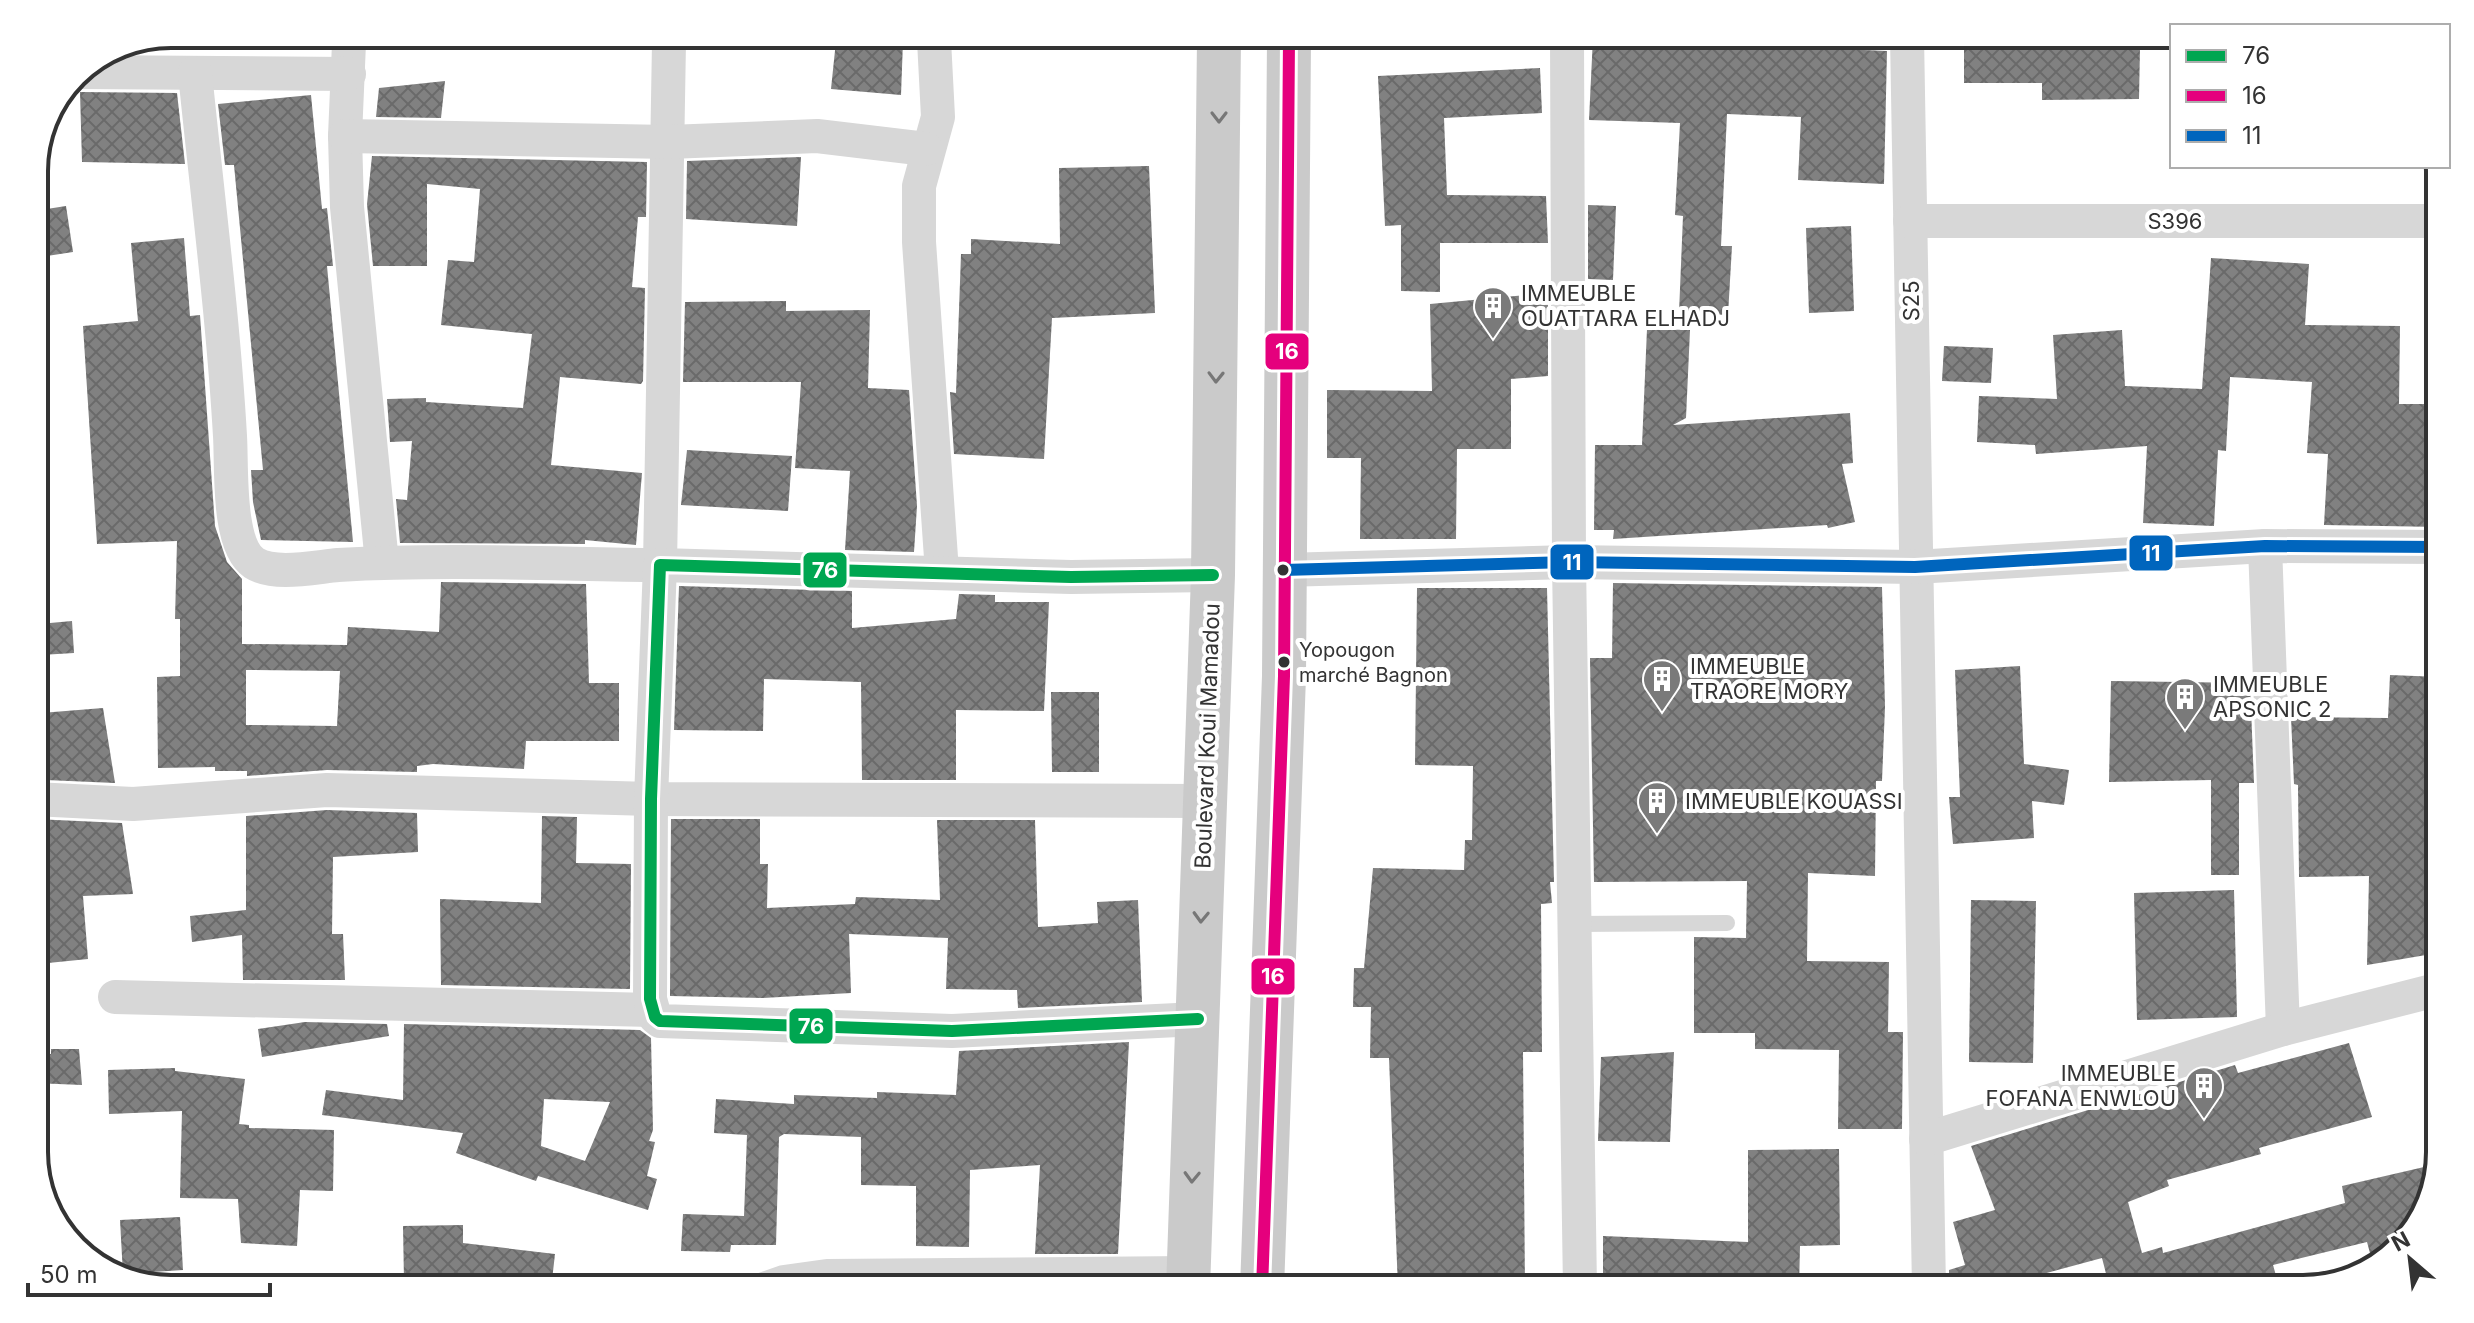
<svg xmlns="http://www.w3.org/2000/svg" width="2474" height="1323" viewBox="0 0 2474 1323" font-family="Inter,sans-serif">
	<defs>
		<pattern id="building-cross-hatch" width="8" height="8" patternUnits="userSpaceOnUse" patternTransform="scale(2)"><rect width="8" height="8" fill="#818181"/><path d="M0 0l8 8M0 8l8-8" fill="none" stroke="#6a6a6a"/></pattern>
	</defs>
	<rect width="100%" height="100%" fill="#fff"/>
	<g fill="url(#building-cross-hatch)" fill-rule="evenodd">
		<polygon points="2030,35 2030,48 2140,48 2139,99 2042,100 2042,83 1964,83 1964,36"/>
		<polygon points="1593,37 1678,37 1677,42 1887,51 1884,184 1798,180 1801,117 1727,114 1721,246 1732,246 1728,315 1679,313 1683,216 1675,215 1680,123 1589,120"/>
		<polygon points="836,41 903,41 901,95 831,89"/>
		<polygon points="1540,68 1542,113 1444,118 1447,195 1546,196 1548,243 1440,243 1440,292 1401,291 1401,225 1385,226 1378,76"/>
		<polygon points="445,81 441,118 376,117 379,88"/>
		<polygon points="80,92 177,93 185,164 82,162"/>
		<polygon points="311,95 322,209 327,208 333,266 327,266 353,542 261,540 253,502 251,470 263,470 234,165 225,165 218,104"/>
		<polygon points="372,156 647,162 646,217 638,217 632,287 645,288 643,381 641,384 560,377 551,465 642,473 636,545 585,540 585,544 400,543 396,499 407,500 412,441 390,442 387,399 426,398 426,402 523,408 532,334 441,325 448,260 474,262 480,189 427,184 427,266 373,266 367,204"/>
		<polygon points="801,157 797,226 686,219 687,161"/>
		<polygon points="1149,166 1155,313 1052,318 1044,459 954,454 950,392 956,393 961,254 971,254 971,239 1060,244 1059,168"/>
		<polygon points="1588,205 1616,206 1613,280 1588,279"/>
		<polygon points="66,206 73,252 34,258 34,211"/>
		<polygon points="1851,226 1854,311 1809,313 1806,228"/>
		<path d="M 184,238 L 190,316 L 200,315 L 215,526 L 227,562 L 242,579 L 242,644 L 347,645 L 348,627 L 439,632 L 441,582 L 586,584 L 589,683 L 619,683 L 619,741 L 526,741 L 524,769 L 433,764 L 417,766 L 417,772 L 327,770 L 247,776 L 247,771 L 215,771 L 215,767 L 158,768 L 157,677 L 180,676 L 180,619 L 175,619 L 177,541 L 97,544 L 83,326 L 138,321 L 131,243 ZM 246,670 L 340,671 L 337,726 L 246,725 Z"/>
		<polygon points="2211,258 2309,264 2305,325 2400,326 2399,404 2440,404 2440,527 2324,525 2328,454 2307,453 2312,382 2230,377 2226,451 2218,450 2214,526 2143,523 2147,446 2036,454 2035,445 1977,442 1979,396 2057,399 2053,335 2122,330 2125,386 2202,389"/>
		<polygon points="1548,293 1548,376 1511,379 1511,449 1457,449 1456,539 1360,539 1361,458 1327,458 1327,390 1432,391 1430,304"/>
		<polygon points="786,301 786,311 870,310 868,388 909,390 917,506 914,552 845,550 850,471 795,468 801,382 683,382 685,302"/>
		<polygon points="1647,329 1690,330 1686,418 1673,425 1850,413 1853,463 1842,464 1855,522 1828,528 1827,525 1613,539 1614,530 1594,530 1595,445 1642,445"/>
		<polygon points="1944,346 1993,348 1991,383 1942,381"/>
		<polygon points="687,450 792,456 788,511 681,505"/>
		<polygon points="1613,583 1882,587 1885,707 1882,781 1876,781 1875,876 1808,873 1807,961 1889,962 1888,1032 1903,1032 1902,1129 1838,1129 1839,1050 1755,1049 1755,1033 1694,1033 1694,937 1746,938 1747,881 1594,882 1590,658 1612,658"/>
		<polygon points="679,586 852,591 852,628 956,619 959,594 995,595 995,602 1049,602 1044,711 956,710 956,780 862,780 861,682 764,679 763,731 674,730"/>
		<polygon points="1417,588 1547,588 1554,882 1550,882 1552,903 1541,904 1542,1052 1523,1052 1525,1289 1398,1289 1389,1058 1370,1058 1371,1007 1353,1007 1354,968 1364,968 1373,868 1464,870 1465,840 1472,840 1473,766 1415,765"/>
		<polygon points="72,621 74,653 41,655 39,624"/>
		<polygon points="2020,666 2024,764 2069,770 2064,805 2032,801 2034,838 1953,844 1949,797 1960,797 1955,670"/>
		<polygon points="2390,675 2440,677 2440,798 2429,797 2432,954 2367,965 2369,876 2299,877 2298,785 2294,784 2291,717 2388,718"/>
		<polygon points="2111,681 2250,683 2254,783 2239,783 2239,875 2211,875 2211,780 2109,782"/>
		<polygon points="1051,692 1099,692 1099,772 1052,772"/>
		<polygon points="103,708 115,783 46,780 41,713"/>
		<polygon points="327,810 417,813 418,852 333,857 332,934 343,934 345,980 243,980 242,935 192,942 190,916 246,910 246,816"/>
		<polygon points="542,816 577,817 576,863 631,864 630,989 441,985 440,899 541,903"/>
		<polygon points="34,819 122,823 133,894 83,896 88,959 48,963 44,923 34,923"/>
		<polygon points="671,819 760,819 760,864 768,864 767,908 855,904 856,897 940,900 937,820 1035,820 1038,927 1098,923 1097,902 1138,900 1142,1002 1018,1008 1017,990 946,989 948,938 849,934 851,993 763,998 670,996"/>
		<polygon points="2234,890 2237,1017 2137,1020 2134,893"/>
		<polygon points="1971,900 2036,901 2033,1063 1969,1062"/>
		<polygon points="305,1022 387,1024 389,1036 262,1057 258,1029"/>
		<path d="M 404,1024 L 640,1030 L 651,1038 L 653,1130 L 649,1141 L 655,1142 L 647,1176 L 657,1179 L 648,1210 L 538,1176 L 536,1181 L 456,1153 L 463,1133 L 322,1115 L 326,1090 L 403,1100 ZM 544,1099 L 610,1102 L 585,1161 L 541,1146 Z"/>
		<polygon points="1129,1042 1118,1254 1035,1254 1040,1165 970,1170 969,1247 916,1246 916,1186 861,1185 861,1137 784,1134 779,1137 776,1245 731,1245 730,1252 681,1251 683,1214 744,1216 747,1135 714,1133 716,1099 794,1104 794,1095 877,1098 877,1092 956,1095 959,1051"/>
		<polygon points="2349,1043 2372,1117 2259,1148 2261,1154 2167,1180 2169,1186 2128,1202 2142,1253 2162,1247 2163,1253 2345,1203 2342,1186 2437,1164 2426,1213 2379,1266 2374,1268 2367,1242 2273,1265 2277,1279 2237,1289 2110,1289 2102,1258 2028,1278 2031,1289 1949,1289 1949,1270 1965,1265 1953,1222 1995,1210 1971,1146 2235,1065 2238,1073"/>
		<polygon points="51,1049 79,1049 82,1085 34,1083 34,1052 51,1054"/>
		<polygon points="1674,1052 1670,1142 1598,1141 1601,1057"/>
		<polygon points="175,1068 175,1071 245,1079 239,1124 249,1125 249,1128 334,1130 333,1191 300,1190 297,1246 241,1243 238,1199 180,1198 182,1111 109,1114 108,1070"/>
		<polygon points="1839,1149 1840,1245 1800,1246 1799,1289 1603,1289 1603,1236 1748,1242 1748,1150"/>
		<polygon points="180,1217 183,1270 123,1274 120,1220"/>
		<polygon points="463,1225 463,1243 555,1254 551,1289 491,1289 492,1279 404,1281 403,1226"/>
	</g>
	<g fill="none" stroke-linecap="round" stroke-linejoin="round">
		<polyline stroke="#d7d7d7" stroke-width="16" points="1574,924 1727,923"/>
		<g stroke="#d7d7d7" stroke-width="34">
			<polyline points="1907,36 1929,1289"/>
			<polyline points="1567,37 1569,562 1580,1289"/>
			<polyline points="934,40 938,117 919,186 919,242 942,572"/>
			<polyline points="349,43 345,136 347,207 382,563"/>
			<polyline points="77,72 349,74"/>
			<path d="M 195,73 C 207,193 223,315 230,436 C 232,467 227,545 254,563 C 274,576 315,567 338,565 C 445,559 553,564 660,565 L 669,42"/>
			<polyline points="345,136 669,142 817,136 926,149"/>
			<polyline points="1910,221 2440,221"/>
			<polyline points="2265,546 2283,1029"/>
			<polyline points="1283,570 1569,562 1915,567 2265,546 2440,547"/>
			<polyline points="34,799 133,804 327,790 651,799 1204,801"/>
			<polyline points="115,997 652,1010"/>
			<polyline points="1198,1019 952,1031 660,1021 655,1017 650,999 651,799 660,565 1071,577 1213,575"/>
			<polyline points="1926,1139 2283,1029 2440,989"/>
			<polyline points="764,1289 784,1282 827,1276 1188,1273"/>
		</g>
		<g stroke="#cacaca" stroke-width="44">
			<polyline points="1188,1289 1213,575 1219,39"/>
			<polyline points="1262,1289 1284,676 1289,39"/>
		</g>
		<g stroke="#fff" stroke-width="18">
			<polyline id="bus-1" points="1198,1019 952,1031 660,1021 655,1017 650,999 651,799 660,565 1071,577 1213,575"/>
		</g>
		<g stroke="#fff" stroke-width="18">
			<polyline id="bus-2" points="1262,1289 1284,676 1289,39"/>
		</g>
		<g stroke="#fff" stroke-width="18">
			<polyline id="bus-3" points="1283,570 1569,562 1915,567 2265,546 2440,547"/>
		</g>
		<use href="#bus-1" stroke="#00a651" stroke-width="12"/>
		<use href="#bus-2" stroke="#e5007d" stroke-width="12"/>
		<use href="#bus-3" stroke="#0065bd" stroke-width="12"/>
	</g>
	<defs><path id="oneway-chevron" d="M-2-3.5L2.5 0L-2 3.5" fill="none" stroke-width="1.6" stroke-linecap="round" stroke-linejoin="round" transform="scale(2)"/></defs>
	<g stroke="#777">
		<use href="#oneway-chevron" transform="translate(1219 117) rotate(90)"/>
		<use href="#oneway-chevron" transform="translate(1216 377) rotate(91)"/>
		<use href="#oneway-chevron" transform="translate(1201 917) rotate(92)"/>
		<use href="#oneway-chevron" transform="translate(1192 1177) rotate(92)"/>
	</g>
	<defs>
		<g id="building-pin" transform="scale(2)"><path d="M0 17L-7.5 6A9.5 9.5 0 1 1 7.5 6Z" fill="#7a7a7a" stroke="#fff"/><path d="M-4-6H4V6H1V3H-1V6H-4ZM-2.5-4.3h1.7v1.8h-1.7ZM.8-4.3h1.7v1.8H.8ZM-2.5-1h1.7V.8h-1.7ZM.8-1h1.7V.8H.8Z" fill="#fff"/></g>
	</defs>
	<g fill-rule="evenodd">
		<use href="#building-pin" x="1493" y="306"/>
		<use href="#building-pin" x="1662" y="679"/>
		<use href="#building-pin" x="2185" y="697"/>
		<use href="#building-pin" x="1657" y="801"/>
		<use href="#building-pin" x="2204" y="1086"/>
	</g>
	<g fill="#333" stroke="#fff" stroke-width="3">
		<circle cx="1283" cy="570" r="7"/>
		<circle cx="1284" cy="662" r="7"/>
	</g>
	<g text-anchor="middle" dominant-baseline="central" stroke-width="8" stroke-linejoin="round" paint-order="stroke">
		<g font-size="20" fill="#333" stroke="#fff" text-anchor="start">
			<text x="1299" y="650">Yopougon<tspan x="1299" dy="25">marché Bagnon</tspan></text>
		</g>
		<g font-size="22" fill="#333" stroke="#fff">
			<text x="2175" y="221">S396</text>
			<text transform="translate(1911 301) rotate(-91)">S25</text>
			<text transform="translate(1207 736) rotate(-88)">Boulevard Koui Mamadou</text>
		</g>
		<g font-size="22" fill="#333" stroke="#fff" text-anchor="start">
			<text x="1521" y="293">IMMEUBLE<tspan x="1521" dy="25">OUATTARA ELHADJ</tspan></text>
			<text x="1690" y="666">IMMEUBLE<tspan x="1690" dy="25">TRAORE MORY</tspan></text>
			<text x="2213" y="684">IMMEUBLE<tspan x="2213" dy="25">APSONIC 2</tspan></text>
			<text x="1685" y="801">IMMEUBLE KOUASSI</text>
			<text x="2176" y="1073" text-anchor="end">IMMEUBLE<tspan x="2176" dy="25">FOFANA ENWLOU</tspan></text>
		</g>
	</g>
	<path d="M0 0H2474V1323H0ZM171 48H2303A123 123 0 0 1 2426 171V1152A123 123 0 0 1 2303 1275H171A123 123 0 0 1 48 1152V171A123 123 0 0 1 171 48Z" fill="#fff" fill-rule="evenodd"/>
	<path fill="none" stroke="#333" stroke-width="4" d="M171 48H2303A123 123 0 0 1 2426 171V1152A123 123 0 0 1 2303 1275H171A123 123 0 0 1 48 1152V171A123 123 0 0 1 171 48Z"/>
	<g stroke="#fff" stroke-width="3">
		<rect x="1264" y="332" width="46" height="39" rx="8" fill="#e5007d"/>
		<rect x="2128" y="534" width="46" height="38" rx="8" fill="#0065bd"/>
		<rect x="1549" y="543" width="46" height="38" rx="8" fill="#0065bd"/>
		<rect x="802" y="551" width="46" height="38" rx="8" fill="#00a651"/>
		<rect x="1250" y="957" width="46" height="39" rx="8" fill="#e5007d"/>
		<rect x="788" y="1007" width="46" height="38" rx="8" fill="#00a651"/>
	</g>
	<g font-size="22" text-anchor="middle" font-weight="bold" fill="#fff">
		<text x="1287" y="359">16</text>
		<text x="2151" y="561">11</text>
		<text x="1572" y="570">11</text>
		<text x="825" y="578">76</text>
		<text x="1273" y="984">16</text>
		<text x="811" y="1034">76</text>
	</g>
	<rect x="2170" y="24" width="280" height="144" fill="#ffffff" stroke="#adadad" stroke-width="2"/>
	<rect x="2186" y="50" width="40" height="12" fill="#00a651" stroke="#adadad" stroke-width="2"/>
	<text x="2242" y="64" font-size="24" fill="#333333">76</text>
	<rect x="2186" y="90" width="40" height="12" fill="#e5007d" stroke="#adadad" stroke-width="2"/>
	<text x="2242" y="104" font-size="24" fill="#333333">16</text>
	<rect x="2186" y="130" width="40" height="12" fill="#0065bd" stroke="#adadad" stroke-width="2"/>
	<text x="2242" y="144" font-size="24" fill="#333333">11</text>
	<g transform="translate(2410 1259) rotate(332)" stroke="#ffffff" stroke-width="6" paint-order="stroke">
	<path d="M0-6L14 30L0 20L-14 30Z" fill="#333333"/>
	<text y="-12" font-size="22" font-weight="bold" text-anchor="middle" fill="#333333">N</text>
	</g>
	<path d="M28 1283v12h242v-12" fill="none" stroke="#333333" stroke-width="4"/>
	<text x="40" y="1283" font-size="24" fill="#333333" stroke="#ffffff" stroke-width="6" paint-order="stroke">50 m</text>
</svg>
